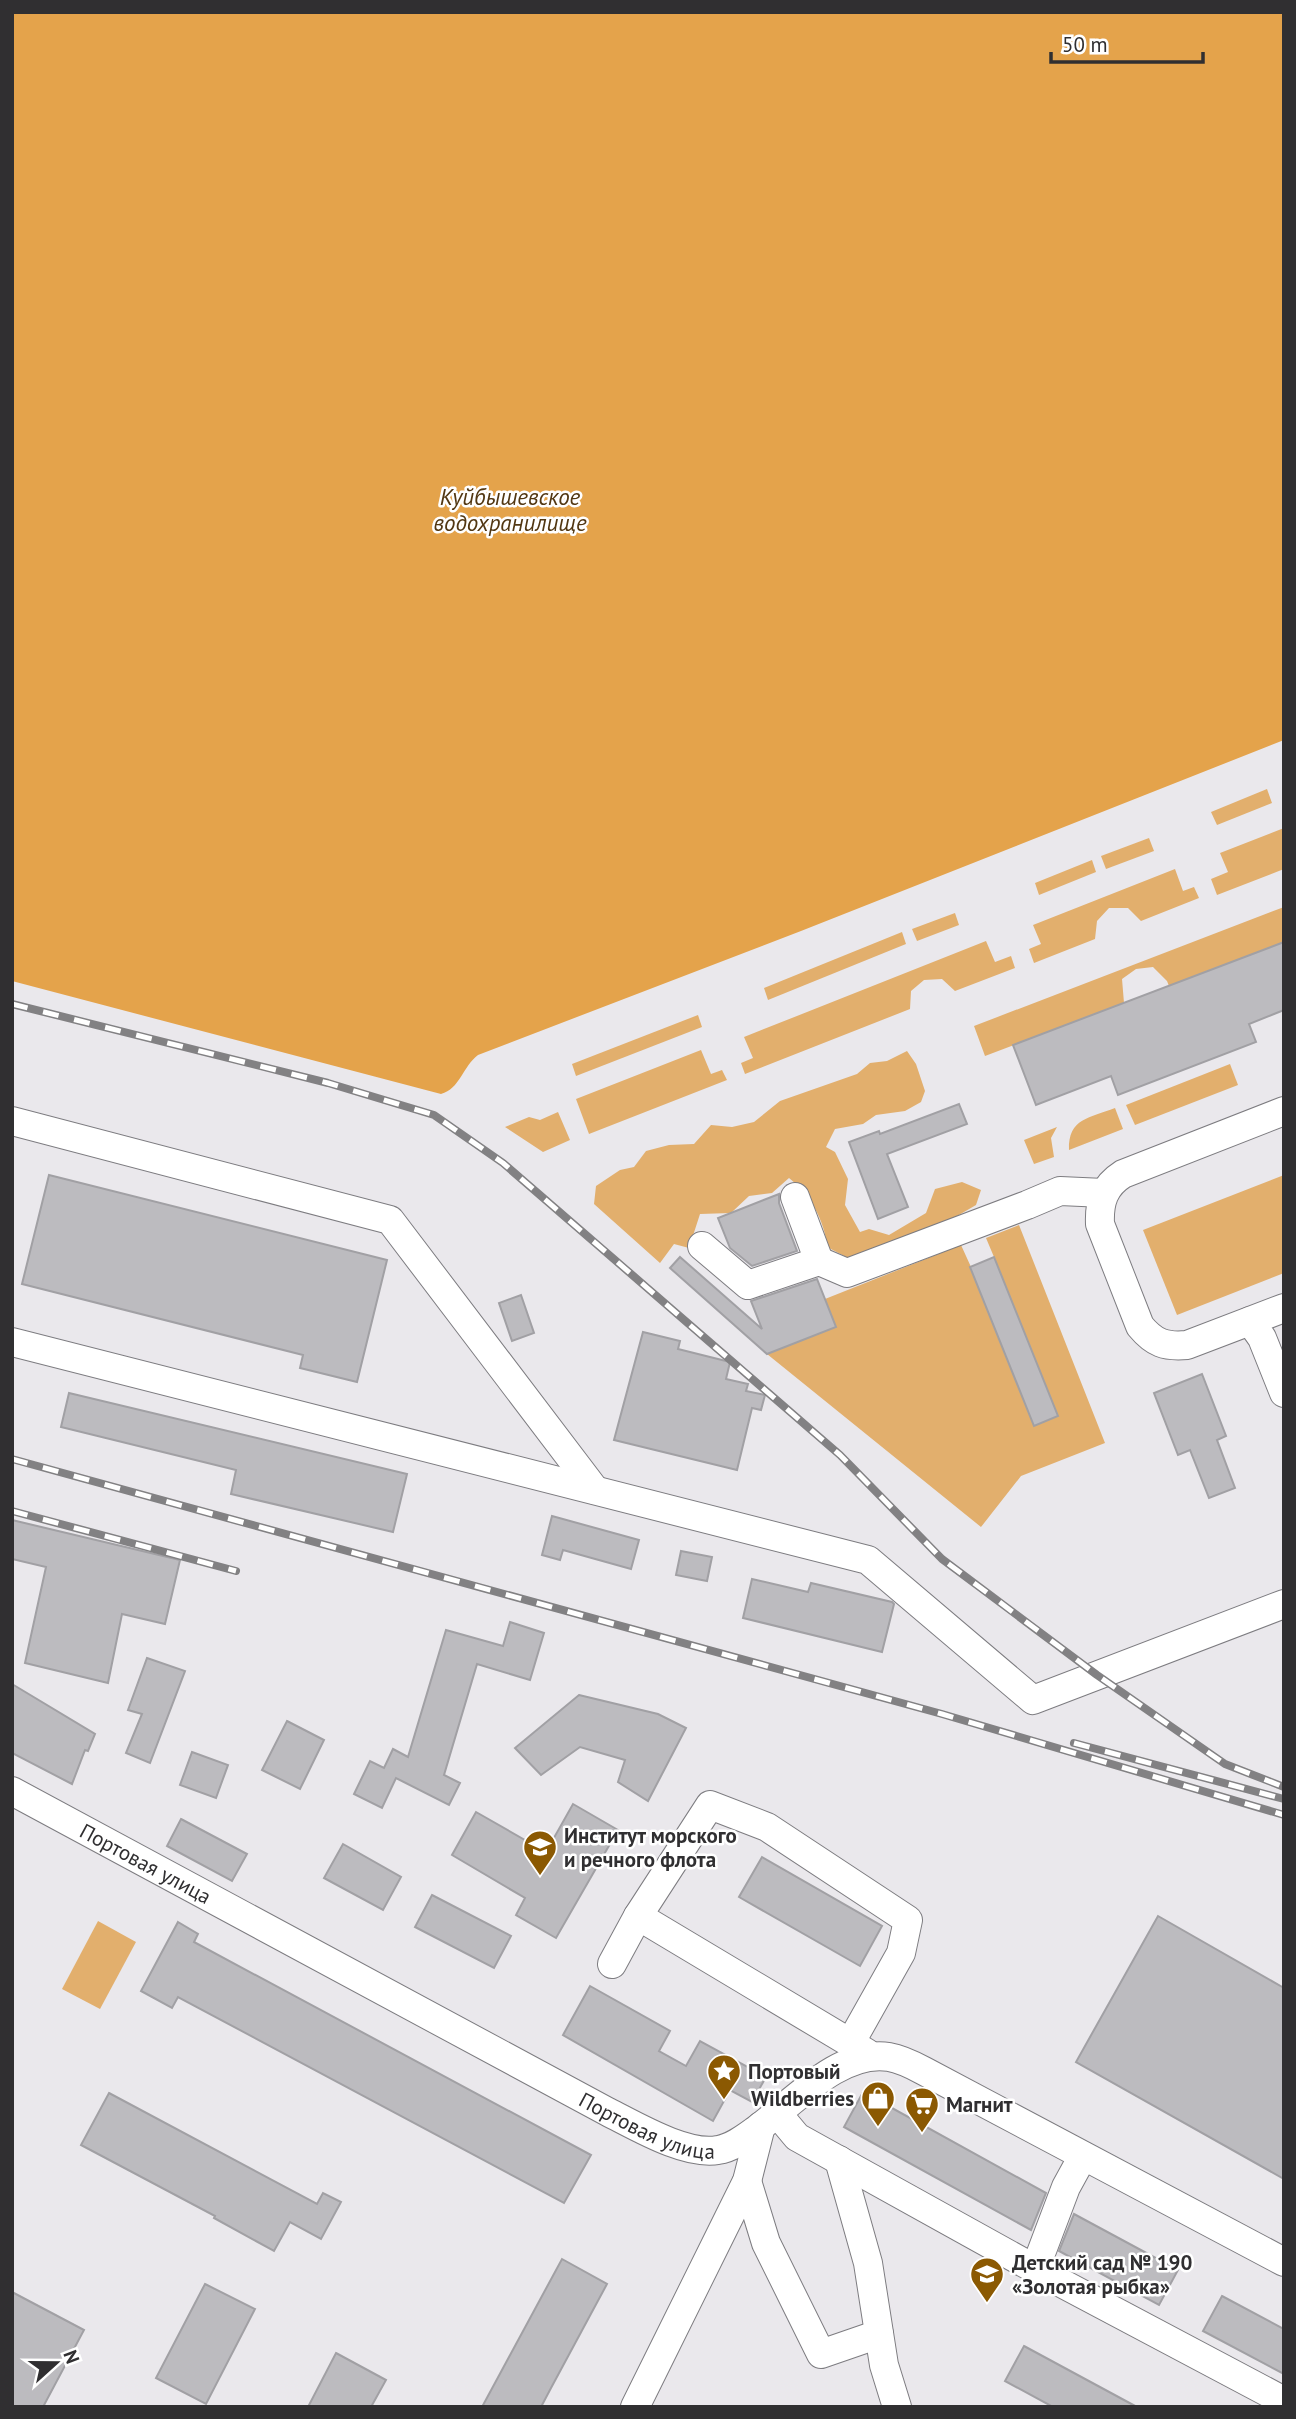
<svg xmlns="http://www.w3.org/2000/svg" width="1296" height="2419" viewBox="0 0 1296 2419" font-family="'PT Sans',sans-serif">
	<rect width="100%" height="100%" fill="#eae8ec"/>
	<g fill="#e2af6d">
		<polygon points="1267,789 1272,803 1217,825 1211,812"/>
		<polygon points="1284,828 1284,869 1217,895 1211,879 1228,872 1220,853"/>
		<polygon points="1149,838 1154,851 1106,869 1101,856"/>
		<polygon points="1092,860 1096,872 1039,895 1035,883"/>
		<polygon points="1175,869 1183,891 1194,887 1199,898 1141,921 1128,908 1109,908 1097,921 1095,939 1034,963 1029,949 1041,944 1033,925"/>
		<polygon points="1284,907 1284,942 1169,986 1167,981 1153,967 1136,969 1122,979 1124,1003 985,1056 974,1026"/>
		<polygon points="955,913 959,925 917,941 912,929"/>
		<polygon points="902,932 906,944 768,1000 764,988"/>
		<polygon points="986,941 995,962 1011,956 1015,968 955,991 942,979 924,980 911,991 910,1009 745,1074 741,1063 753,1058 744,1037"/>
		<polygon points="698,1015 702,1027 576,1076 572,1064"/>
		<polygon points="701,1050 711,1074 722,1070 727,1080 589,1134 576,1099"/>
		<path d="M 907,1051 L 916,1064 L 925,1091 L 921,1102 L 905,1111 L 876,1115 L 863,1124 L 835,1129 L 826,1147 L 835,1152 L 848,1179 L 845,1205 L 860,1232 L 869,1229 L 889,1235 L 926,1213 L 935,1189 L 962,1182 L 981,1190 L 976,1205 L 921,1237 L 852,1260 L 827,1247 C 825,1221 810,1194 789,1178 L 772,1193 L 749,1196 L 731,1213 L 700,1214 L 689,1248 L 674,1244 L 660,1263 L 594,1204 L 596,1186 L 620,1170 L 634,1167 L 646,1151 L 669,1145 L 694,1144 L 711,1125 L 732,1127 L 754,1122 L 780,1101 L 857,1074 L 870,1063 L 887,1061 Z"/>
		<polygon points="1230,1064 1238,1085 1135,1125 1126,1105"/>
		<path d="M 1115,1108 L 1123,1129 L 1069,1150 C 1068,1118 1090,1118 1115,1108 Z"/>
		<polygon points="558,1112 570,1140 543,1152 505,1127 529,1117 540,1120"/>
		<polygon points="1057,1127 1051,1138 1054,1157 1034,1164 1024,1140"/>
		<polygon points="1284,1175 1284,1273 1177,1315 1143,1230"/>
		<polygon points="1019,1225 1105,1443 1021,1476 981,1527 767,1354 836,1327 825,1299 961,1245 971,1267 994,1257 986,1238"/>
		<polygon points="98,1921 136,1942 100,2009 62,1989"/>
	</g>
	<path fill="#e4a34b" d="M 12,12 L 1284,12 L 1284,740 L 801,931 L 478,1055 C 463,1066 460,1089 441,1094 L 12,981 Z"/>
	<g fill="#bcbbbf" stroke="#a1a0a4" stroke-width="2">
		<polygon points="1284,942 1284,1010 1249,1024 1256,1042 1118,1095 1111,1076 1036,1105 1013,1045"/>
		<polygon points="959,1104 967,1124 887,1154 908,1207 878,1219 849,1142 879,1131 880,1134"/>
		<polygon points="49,1175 387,1260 357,1382 300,1368 303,1355 22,1284"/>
		<polygon points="779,1194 779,1203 797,1251 752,1266 730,1248 718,1218"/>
		<polygon points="680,1257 762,1329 751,1301 817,1279 836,1327 767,1354 670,1268"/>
		<polygon points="994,1257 1058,1416 1034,1426 970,1267"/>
		<polygon points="521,1295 534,1333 512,1341 499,1303"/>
		<polygon points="643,1332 680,1341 678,1349 730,1362 726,1379 748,1384 746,1391 765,1395 761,1410 752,1408 737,1470 614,1440"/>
		<polygon points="1202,1374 1226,1436 1217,1440 1235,1488 1209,1498 1190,1450 1178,1455 1154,1393"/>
		<polygon points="69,1393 407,1474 393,1532 231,1494 236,1470 61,1427"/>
		<polygon points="552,1516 639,1540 631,1569 563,1550 560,1560 542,1555"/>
		<polygon points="12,1520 180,1560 165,1624 122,1614 108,1683 25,1663 46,1567 12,1559"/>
		<polygon points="681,1551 712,1557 707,1581 676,1575"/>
		<polygon points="752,1579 808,1592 811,1583 892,1602 894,1604 882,1652 743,1618"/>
		<polygon points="510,1622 544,1633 530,1680 477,1664 444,1775 460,1783 449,1805 396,1778 382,1808 354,1794 370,1761 384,1768 393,1749 408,1757 446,1630 503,1646"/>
		<polygon points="147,1658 185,1671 150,1763 126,1753 142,1714 128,1710"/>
		<polygon points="12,1684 95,1734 88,1751 85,1750 72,1784 12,1753"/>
		<polygon points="579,1695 658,1714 686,1728 648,1801 618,1782 625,1760 580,1747 541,1775 515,1748"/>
		<polygon points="287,1721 324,1740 300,1789 262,1770"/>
		<polygon points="192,1752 228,1765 216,1798 180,1785"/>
		<polygon points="573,1804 618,1830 556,1938 516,1915 525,1898 452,1855 476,1812 546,1852"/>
		<polygon points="181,1819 247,1854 232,1881 167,1846"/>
		<polygon points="343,1844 401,1877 383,1910 324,1878"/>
		<polygon points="762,1857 882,1926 860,1966 739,1897"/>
		<polygon points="432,1895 511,1936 494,1968 415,1927"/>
		<polygon points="1158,1916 1284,1988 1284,2179 1076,2062"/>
		<polygon points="178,1922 198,1934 194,1942 591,2155 564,2203 178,1997 172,2008 141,1991"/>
		<polygon points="590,1986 670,2031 659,2051 686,2066 700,2041 766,2077 752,2102 730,2090 713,2121 563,2035"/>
		<polygon points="863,2092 1046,2193 1031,2230 844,2127"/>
		<polygon points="109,2093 317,2204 323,2193 341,2202 321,2239 290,2222 274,2251 214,2218 215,2216 81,2145"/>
		<polygon points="1074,2214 1178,2270 1159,2305 1059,2251"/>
		<polygon points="562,2259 607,2284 551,2388 541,2407 482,2407"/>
		<polygon points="205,2284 255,2309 206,2404 156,2378"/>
		<polygon points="12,2292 84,2330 43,2407 12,2407"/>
		<polygon points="1222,2296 1284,2329 1284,2374 1203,2331"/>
		<polygon points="1024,2346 1137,2407 1053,2407 1005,2381"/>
		<polygon points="336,2353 386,2380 371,2407 308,2407"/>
	</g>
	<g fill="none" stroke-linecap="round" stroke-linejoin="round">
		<g stroke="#7d7c80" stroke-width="30">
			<g id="minor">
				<path d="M 1284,1111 L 1123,1174 C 1104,1186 1099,1202 1100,1224 L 1140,1326 C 1154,1343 1165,1347 1187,1345 L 1284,1308"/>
				<polyline points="12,1121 390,1220 595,1490"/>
				<polyline points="795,1197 819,1261"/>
				<polyline points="702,1246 748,1285 819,1261 847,1273 1027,1205 1060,1191 1104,1193"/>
				<polyline points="1250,1321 1262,1338 1284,1393"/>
				<polyline points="12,1342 868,1560 1033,1700 1284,1604"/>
				<path id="s1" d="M 12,1791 L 608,2112 C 636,2126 686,2156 718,2150 C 732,2148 745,2138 756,2130 C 792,2104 840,2049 889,2057 C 901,2059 913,2065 924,2071 L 1284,2262"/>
				<polyline points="638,1916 867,2053"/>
				<polyline points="612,1964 638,1916 710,1805 767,1827 908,1920 901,1953 851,2042"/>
				<polyline points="777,2113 797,2137 1035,2269 1284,2401"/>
				<polyline points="839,2160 868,2263 884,2365 897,2407"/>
				<polyline points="747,2181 766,2243 821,2354 879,2334"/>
				<polyline points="1035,2269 1066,2187 1083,2156"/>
				<polyline points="635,2407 747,2181 761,2126"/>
			</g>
		</g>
		<use href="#minor" stroke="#fff" stroke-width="28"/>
		<g stroke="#828183" stroke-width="8">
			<g id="rail">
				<polyline points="12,1004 328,1083 434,1115 503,1163 840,1455 942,1559 1097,1675 1225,1764 1284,1787"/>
				<polyline points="12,1459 942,1714 1284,1815"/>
				<polyline points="12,1511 236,1571"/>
				<polyline points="1074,1743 1284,1799"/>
			</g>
		</g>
		<use href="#rail" stroke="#fff" stroke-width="5" stroke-dasharray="16" stroke-linecap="butt"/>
	</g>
	<defs>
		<g id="university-pin" transform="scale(1.75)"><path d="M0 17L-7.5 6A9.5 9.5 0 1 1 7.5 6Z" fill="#8b5902" stroke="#fff"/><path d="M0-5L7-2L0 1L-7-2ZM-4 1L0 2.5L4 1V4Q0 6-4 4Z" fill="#fff"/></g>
		<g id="sight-pin" transform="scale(1.75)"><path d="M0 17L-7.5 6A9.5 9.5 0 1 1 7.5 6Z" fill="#8b5902" stroke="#fff"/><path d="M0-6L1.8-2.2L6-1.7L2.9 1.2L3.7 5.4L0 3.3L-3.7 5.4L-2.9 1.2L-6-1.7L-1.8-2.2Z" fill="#fff"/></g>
		<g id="shop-pin" transform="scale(1.75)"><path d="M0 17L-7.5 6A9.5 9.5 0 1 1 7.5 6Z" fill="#8b5902" stroke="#fff"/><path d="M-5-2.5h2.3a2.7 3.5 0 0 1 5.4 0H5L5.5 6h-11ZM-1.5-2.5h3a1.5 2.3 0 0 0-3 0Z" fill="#fff"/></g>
		<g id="supermarket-pin" transform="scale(1.75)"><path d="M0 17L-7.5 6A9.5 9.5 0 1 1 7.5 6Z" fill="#8b5902" stroke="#fff"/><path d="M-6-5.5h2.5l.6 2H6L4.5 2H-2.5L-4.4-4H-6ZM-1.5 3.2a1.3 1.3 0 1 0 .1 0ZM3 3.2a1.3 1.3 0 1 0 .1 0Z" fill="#fff"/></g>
		<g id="school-pin" transform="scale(1.75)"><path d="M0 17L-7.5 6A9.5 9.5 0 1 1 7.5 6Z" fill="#8b5902" stroke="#fff"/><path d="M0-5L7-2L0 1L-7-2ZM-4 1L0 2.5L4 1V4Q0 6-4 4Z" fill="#fff"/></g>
	</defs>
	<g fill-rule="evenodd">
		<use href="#university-pin" x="540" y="1847"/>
		<use href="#sight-pin" x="724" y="2071"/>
		<use href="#shop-pin" x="878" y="2098"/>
		<use href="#supermarket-pin" x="922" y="2104"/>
		<use href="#school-pin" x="987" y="2274"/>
	</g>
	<g text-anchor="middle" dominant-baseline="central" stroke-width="5" stroke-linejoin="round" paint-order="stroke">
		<g font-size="21" font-weight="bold" fill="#302f31" stroke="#fff" text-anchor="start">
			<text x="564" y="1835">Институт морского<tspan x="564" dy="24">и речного флота</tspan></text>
			<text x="748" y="2071">Портовый</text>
			<text x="854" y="2098" text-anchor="end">Wildberries</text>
			<text x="946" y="2104">Магнит</text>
			<text x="1012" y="2262">Детский сад № 190<tspan x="1012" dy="24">«Золотая рыбка»</tspan></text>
		</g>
		<g font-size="21" fill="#302f31" stroke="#fff">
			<text stroke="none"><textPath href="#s1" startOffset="152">Портовая улица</textPath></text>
			<text stroke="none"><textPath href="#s1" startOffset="719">Портовая улица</textPath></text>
		</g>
		<g font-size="23" font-style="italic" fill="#523712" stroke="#fff">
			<text x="510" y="496">Куйбышевское<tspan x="510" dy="26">водохранилище</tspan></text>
		</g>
	</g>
	<rect width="1296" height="2419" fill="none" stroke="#302f31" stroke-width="28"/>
	<g transform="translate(56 2363) rotate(69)" stroke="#ffffff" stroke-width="5" paint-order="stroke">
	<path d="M0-5L12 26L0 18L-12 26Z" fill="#302f31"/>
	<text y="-10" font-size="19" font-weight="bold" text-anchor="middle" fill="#302f31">N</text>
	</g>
	<path d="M1051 52v10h152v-10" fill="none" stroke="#302f31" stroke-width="3.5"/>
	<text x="1062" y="52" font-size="21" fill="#302f31" stroke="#ffffff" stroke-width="5" paint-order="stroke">50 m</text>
</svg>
